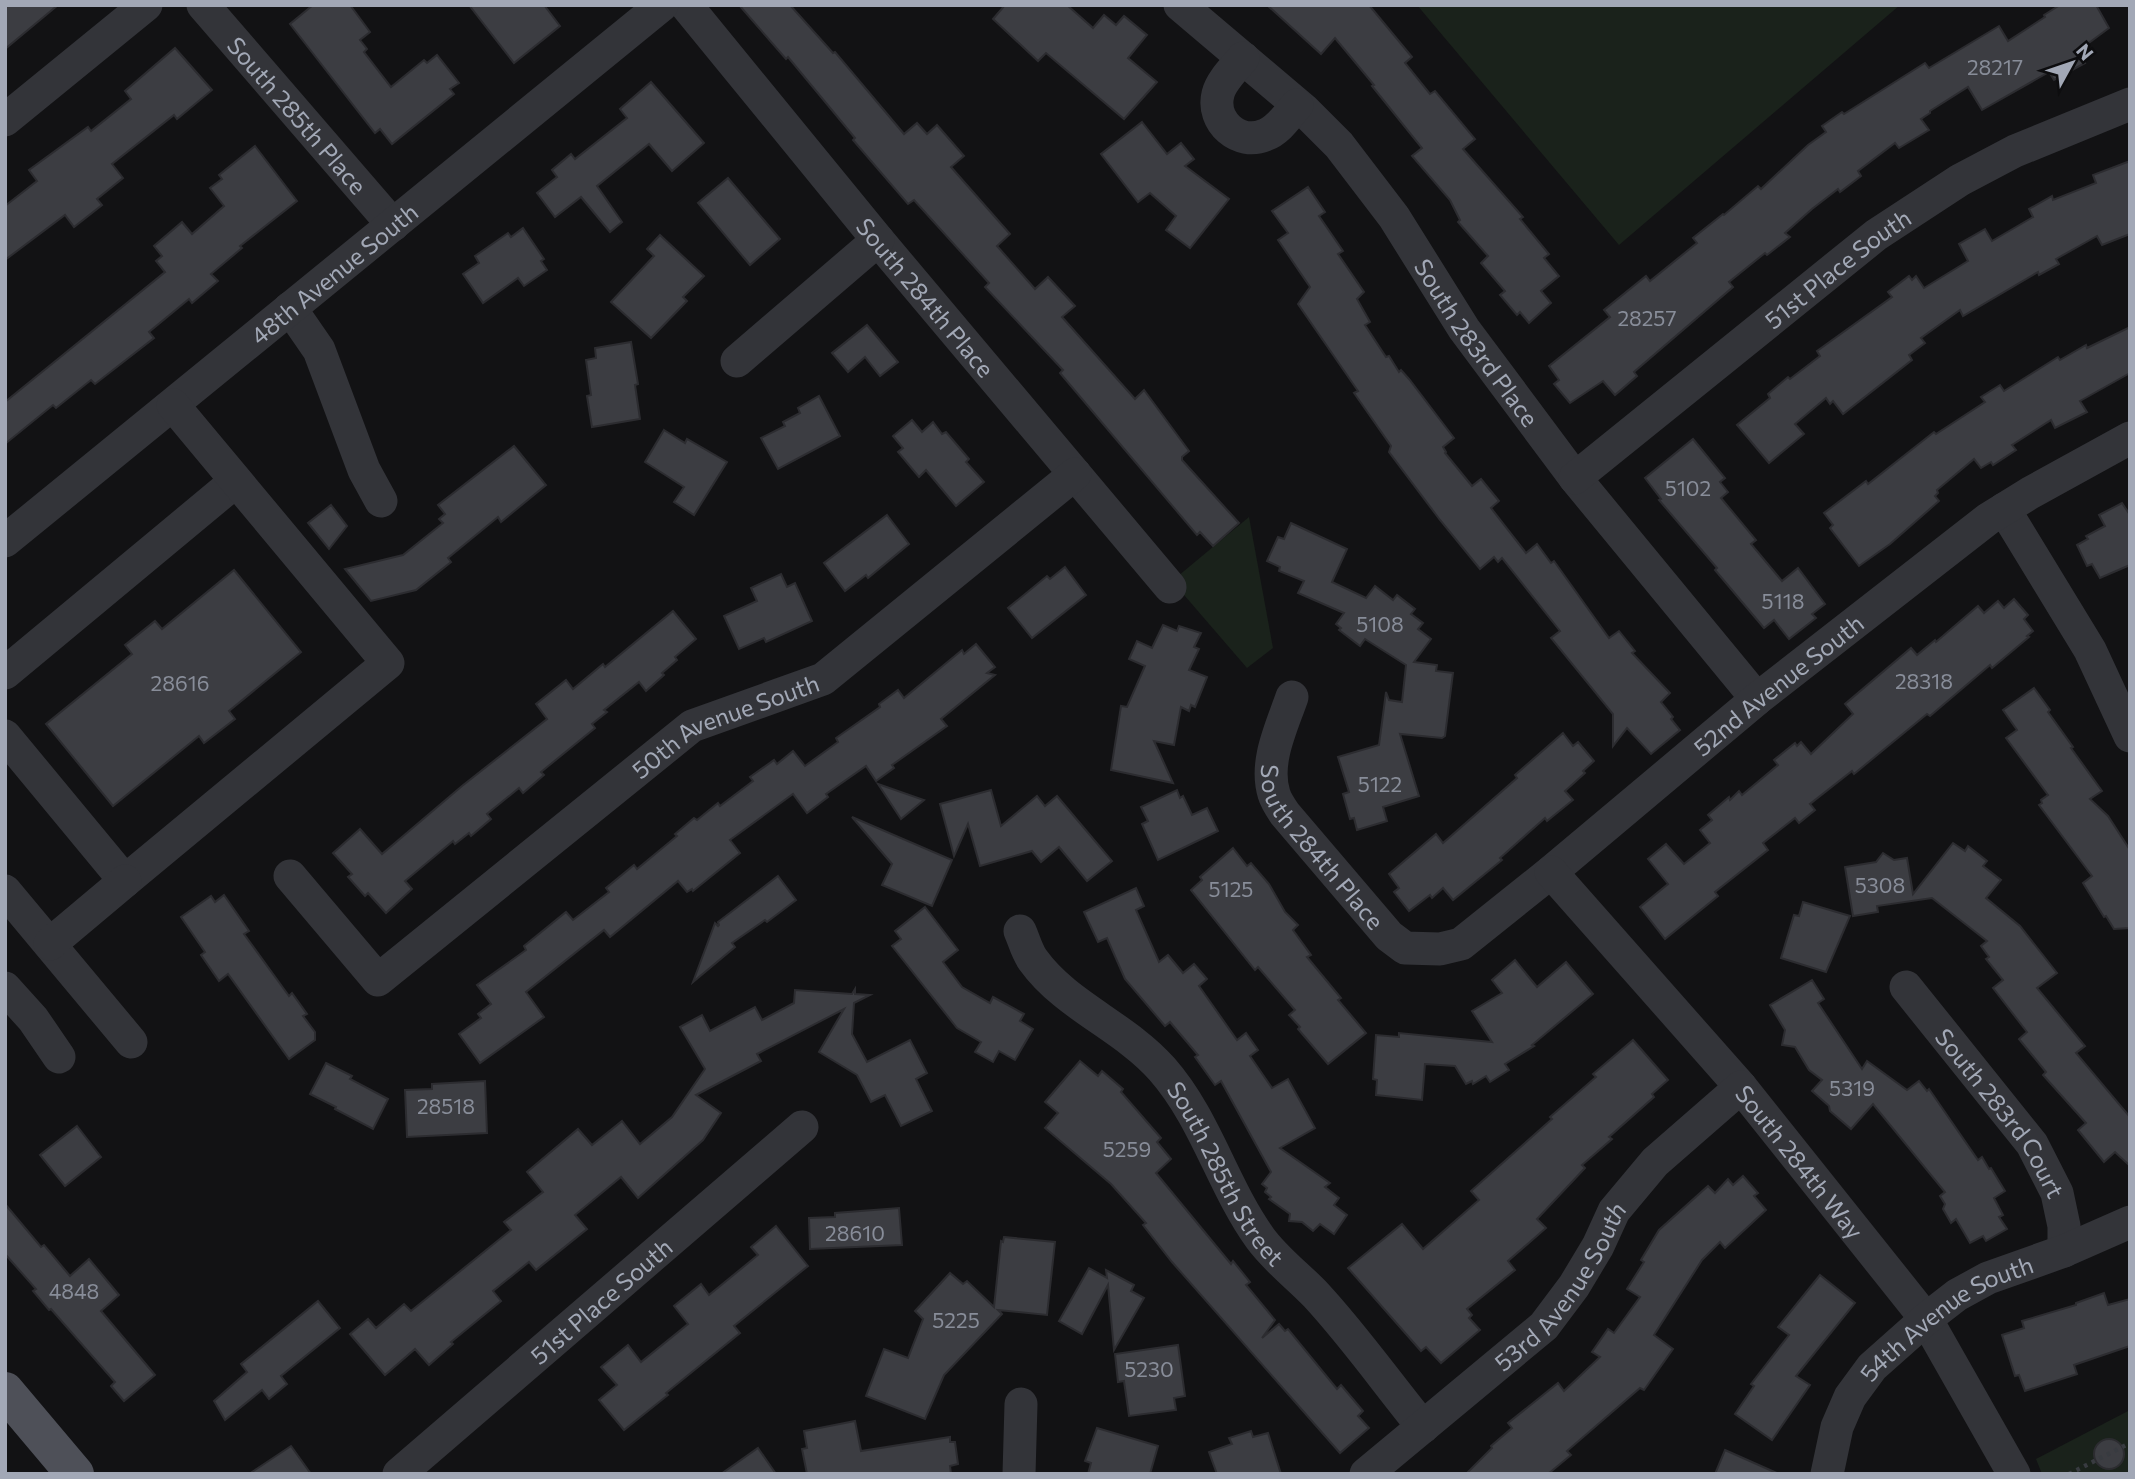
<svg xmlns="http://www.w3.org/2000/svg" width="2135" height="1479" viewBox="0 0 2135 1479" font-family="Commissioner,sans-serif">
	<rect width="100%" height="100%" fill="#121214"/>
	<g fill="#1a221b">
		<polygon points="1417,5 1900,5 1619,245"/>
		<polygon points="1249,517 1273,648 1247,668 1172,581"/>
		<polygon points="2130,1410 2130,1474 2042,1474 2036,1459"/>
	</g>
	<g fill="#3c3d42" stroke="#2c2c30" stroke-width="2">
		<polygon points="5,5 58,5 5,49"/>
		<polygon points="313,5 350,5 370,32 360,40 367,49 364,52 391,87 424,60 427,63 437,55 459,83 450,89 454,94 392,144 380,129 375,133 290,24"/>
		<polygon points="469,5 544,5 560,26 514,63"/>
		<polygon points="739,5 790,5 833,53 835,52 904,134 917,123 927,134 937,125 964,156 951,167 1010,234 997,246 1035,289 1048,277 1075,306 1062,317 1135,399 1144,390 1189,451 1182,457 1182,460 1239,523 1213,546 1200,532 1197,535 1060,373 1063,370 985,287 989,283 914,200 908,204 853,140 855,138 788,57 786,59"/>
		<polygon points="1005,5 1067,5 1093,28 1104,15 1116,25 1124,16 1147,35 1128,58 1157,82 1124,119 1046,53 1038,61 993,19"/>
		<polygon points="1267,5 1369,5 1412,57 1405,63 1430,94 1435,91 1475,139 1463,149 1523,217 1520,219 1549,254 1544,258 1559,276 1541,291 1551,303 1529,323 1520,312 1517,315 1500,295 1505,291 1481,263 1488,256 1458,222 1460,220 1450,200 1412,156 1422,148 1372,86 1374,85 1335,38 1321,54"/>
		<polygon points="2060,5 2096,5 2109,28 2078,51 2085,63 2054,80 2049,72 1982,110 1968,87 1930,111 1930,113 1921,119 1929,130 1899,148 1895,143 1858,171 1861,176 1840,192 1838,189 1812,209 1785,233 1790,237 1767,255 1765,253 1729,282 1733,287 1634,372 1637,376 1615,395 1603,381 1570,403 1554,384 1559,380 1549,366 1610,317 1604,310 1646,276 1650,281 1697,243 1693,238 1723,214 1724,215 1758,186 1761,189 1808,145 1826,132 1822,126 1842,112 1844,114 1925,63 1929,68 1999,26 2008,41 2045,17 2044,15"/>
		<polygon points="175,48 212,90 177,119 174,115 112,164 123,178 97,199 102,205 74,227 65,215 5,260 5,206 37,181 29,170 88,127 91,131 131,99 125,91"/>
		<polygon points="651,82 704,143 672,171 649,144 597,186 622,222 610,232 581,197 555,217 537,193 557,177 552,170 571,154 575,159 627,118 620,109"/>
		<polygon points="1142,122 1167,154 1181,143 1194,159 1185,166 1229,199 1190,248 1166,230 1176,216 1150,193 1138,202 1101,154"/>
		<polygon points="255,146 297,201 240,246 242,248 211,274 218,281 192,303 189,299 149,332 154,338 95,384 91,380 56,408 53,405 5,444 5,402 165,272 156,261 162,256 154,246 182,222 192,234 224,206 210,188 222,179 219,175"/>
		<polygon points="2130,161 2130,234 2102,245 2097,236 2056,259 2059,264 2039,275 2038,272 1963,316 1960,310 1921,338 1925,343 1909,355 1912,360 1843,414 1833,401 1830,404 1826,398 1795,424 1804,434 1769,463 1737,425 1770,398 1768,394 1788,377 1790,379 1820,356 1817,351 1892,297 1888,292 1909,276 1912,280 1916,276 1924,288 1968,261 1959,244 1985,229 1992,241 2033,217 2029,209 2052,196 2053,200 2096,183 2093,175"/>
		<polygon points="728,178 780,239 750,265 698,203"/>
		<polygon points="1308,187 1325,212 1319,216 1343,251 1338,254 1364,292 1357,299 1370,322 1365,325 1386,357 1389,356 1399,372 1401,370 1409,379 1454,438 1443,447 1446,452 1445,453 1472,486 1481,479 1499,501 1491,508 1526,553 1537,544 1551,563 1554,561 1609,638 1619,631 1635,651 1632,653 1670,693 1661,702 1673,717 1671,719 1680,730 1651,754 1627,728 1613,746 1613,714 1551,638 1560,631 1502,558 1498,562 1494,557 1480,569 1440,520 1389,452 1391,446 1354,393 1358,391 1298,304 1310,287 1278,240 1288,233 1272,211"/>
		<polygon points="523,228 544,259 541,261 547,270 524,286 518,278 483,303 463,274 479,263 475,256 508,233 511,237"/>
		<polygon points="660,235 704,276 683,297 687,301 651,338 611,302 654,256 647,249"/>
		<polygon points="867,325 898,362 880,376 865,357 848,372 832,353"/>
		<polygon points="2130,327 2130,373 2080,401 2087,412 2055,428 2051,420 2012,445 2016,450 1993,465 1991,462 1981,468 1974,459 1937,490 1938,493 1935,496 1939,501 1890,544 1859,566 1830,528 1833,525 1824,513 1866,481 1868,484 1934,432 1936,434 1985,402 1981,397 2000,385 2004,391 2058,357 2060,360 2086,345 2087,348"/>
		<polygon points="631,342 638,384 635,385 640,419 592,427 587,396 591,395 586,360 596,358 595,348"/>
		<polygon points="819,396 840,436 778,469 761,438 785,426 783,422 800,413 798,408"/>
		<polygon points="912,420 922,432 933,422 942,434 946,432 969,459 966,462 984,482 956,506 926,470 919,477 898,452 903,448 893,436"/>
		<polygon points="664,430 685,443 687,439 727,462 694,515 674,502 684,487 645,462"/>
		<polygon points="1693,439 1725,478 1720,482 1728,492 1721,498 1756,540 1751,544 1782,581 1798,568 1825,604 1812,614 1816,618 1789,639 1774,620 1764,628 1715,570 1717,568 1659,500 1661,499 1645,478"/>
		<polygon points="514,446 546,485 501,522 498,517 448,558 451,562 416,590 371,601 345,569 403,555 443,523 439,519 445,514 438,505"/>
		<polygon points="2122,503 2130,515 2130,565 2100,578 2092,564 2087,566 2077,545 2088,539 2086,536 2105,526 2099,515"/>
		<polygon points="331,505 347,526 329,549 308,523"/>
		<polygon points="887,515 909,544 868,578 866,575 845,591 824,563"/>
		<polygon points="1291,523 1347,549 1332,582 1366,598 1375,586 1393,600 1397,595 1415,609 1411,614 1423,623 1418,629 1431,639 1414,662 1437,665 1436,671 1453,673 1445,736 1442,738 1400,734 1419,796 1383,807 1387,821 1357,830 1354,818 1350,819 1343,794 1349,792 1338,757 1379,745 1386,692 1389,700 1402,702 1406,665 1365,639 1360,646 1339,630 1341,628 1336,624 1344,613 1298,593 1304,581 1279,571 1280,567 1267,561 1278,537 1284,539"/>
		<polygon points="1065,567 1086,595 1032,638 1008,608 1047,576 1050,579"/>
		<polygon points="234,570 301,652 229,711 235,719 204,743 199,736 113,806 46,724 132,654 125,645 155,621 162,629"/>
		<polygon points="781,574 787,587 795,583 812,621 766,642 764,638 739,649 724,616 757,601 751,588"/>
		<polygon points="2014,599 2028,615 2024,619 2033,631 2027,636 2029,637 1992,668 1990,665 1930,716 1927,714 1854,774 1852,771 1810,804 1815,810 1799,823 1795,818 1763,843 1768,850 1715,892 1718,896 1665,939 1640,907 1668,884 1648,859 1666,844 1684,864 1710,843 1700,830 1712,820 1708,815 1729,797 1730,800 1739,791 1742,795 1778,765 1774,760 1795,743 1797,746 1801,742 1811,754 1853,714 1845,704 1911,648 1917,655 1935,640 1936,642 1978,606 1984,613 1998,601 2004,608"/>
		<polygon points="673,611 696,639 675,657 677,660 662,673 664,675 646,691 639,682 604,710 607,712 592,724 595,728 541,772 544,775 523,793 519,788 487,814 491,819 471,836 469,833 455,844 453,841 405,881 412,889 386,913 368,893 365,896 348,877 352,874 333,853 360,829 382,854 462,786 547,719 536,704 566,680 573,689 603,664 605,667"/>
		<polygon points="1163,625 1177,631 1179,626 1201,633 1194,647 1199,649 1189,670 1207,677 1195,707 1191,705 1189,711 1181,707 1174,745 1154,741 1173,783 1111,770 1121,706 1127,707 1145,666 1129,659 1137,641 1152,648"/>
		<polygon points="976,644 995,667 987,673 995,675 941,719 947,726 892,765 894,768 876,781 866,766 826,794 828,797 807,813 793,794 730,840 740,853 693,891 692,889 687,892 678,881 610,937 604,930 526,992 544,1017 480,1063 459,1034 481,1018 478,1014 491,1004 477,985 526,950 524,946 566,912 573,920 609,892 606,888 634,865 637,869 677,836 675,834 694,818 697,820 718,803 720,806 753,781 750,777 774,760 777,764 793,751 805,766 838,742 836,738 880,707 879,704 898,690 904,698 962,650 964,654"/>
		<polygon points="2034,688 2050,710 2048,712 2073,747 2071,748 2102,791 2090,799 2108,816 2130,850 2130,928 2114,929 2106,916 2104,917 2083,883 2092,876 2039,805 2042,803 2041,800 2048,795 2006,738 2017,730 2003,710"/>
		<polygon points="1563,733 1573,746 1578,742 1594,761 1583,771 1585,773 1565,791 1573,800 1547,821 1545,818 1500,858 1502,860 1453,900 1443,888 1432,898 1430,895 1409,911 1394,892 1399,888 1389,874 1436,834 1443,843 1517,778 1515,775"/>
		<polygon points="878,784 924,800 901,819"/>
		<polygon points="991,790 1001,826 1037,796 1045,806 1057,796 1112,861 1087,881 1059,847 1041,862 1032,851 980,866 968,824 954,856 940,804"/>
		<polygon points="1177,790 1180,798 1183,796 1192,815 1207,808 1218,831 1158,860 1142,824 1148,821 1141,807"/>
		<polygon points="852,817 952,860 932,906 882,885 892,864"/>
		<polygon points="1953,843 1965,851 1968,846 1987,861 1983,866 2001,880 1986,898 2020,926 2057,973 2037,988 2085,1046 2076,1053 2130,1117 2130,1166 2115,1152 2104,1162 2078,1130 2086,1123 2043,1075 2046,1072 2019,1039 2027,1032 1993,988 2003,980 1986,959 1989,957 1981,946 1987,941 1932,898 1877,906 1878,912 1853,916 1845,867 1876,862 1883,853 1894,860 1907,858 1913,894"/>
		<polygon points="1233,848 1247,866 1251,863 1269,884 1285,912 1298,925 1293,930 1311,955 1307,957 1341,998 1338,1000 1366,1033 1328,1064 1298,1029 1300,1027 1289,1015 1295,1010 1258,967 1255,970 1191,890 1202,880 1200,877"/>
		<polygon points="778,876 796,900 767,922 765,920 732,943 735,947 693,982 715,923 718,926 719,925 718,922"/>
		<polygon points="1136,888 1144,906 1136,910 1159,962 1168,955 1183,973 1194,964 1207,979 1199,986 1237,1040 1246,1033 1258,1050 1250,1056 1272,1088 1288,1079 1315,1128 1280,1148 1330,1183 1325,1187 1339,1198 1334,1205 1347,1215 1334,1234 1320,1224 1313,1231 1302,1222 1289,1221 1290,1214 1269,1199 1271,1197 1265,1192 1267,1188 1262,1184 1271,1172 1221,1081 1215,1085 1195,1057 1198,1055 1170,1022 1165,1026 1125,979 1107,938 1098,942 1084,912"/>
		<polygon points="224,895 249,931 244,934 289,996 292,993 307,1014 303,1016 315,1032 315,1040 289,1059 228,974 219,981 201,955 205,952 181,917 211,896 215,902"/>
		<polygon points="1803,902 1850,916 1826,972 1781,958 1794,915 1799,916"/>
		<polygon points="925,907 958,950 943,962 962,987 990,1003 993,997 1024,1014 1020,1021 1033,1029 1015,1060 999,1051 993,1062 975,1052 981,1042 957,1028 892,946 901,939 895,931"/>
		<polygon points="1515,960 1537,987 1566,962 1593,994 1532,1045 1534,1046 1505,1064 1509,1070 1490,1082 1486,1076 1473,1084 1472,1081 1466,1084 1455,1066 1425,1064 1422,1100 1376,1095 1377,1080 1373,1079 1376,1035 1399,1037 1399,1033 1492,1042 1472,1011 1502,993 1492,980"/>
		<polygon points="1812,980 1824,999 1818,1003 1862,1069 1867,1061 1907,1090 1919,1081 1927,1091 1929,1089 1978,1160 1982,1157 1989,1169 1991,1168 2005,1191 1994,1198 2003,1215 1999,1217 2007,1229 1986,1241 1983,1236 1970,1243 1956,1219 1951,1223 1943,1209 1945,1204 1940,1196 1945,1192 1873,1104 1851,1129 1830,1111 1829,1106 1812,1091 1822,1080 1809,1070 1795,1047 1782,1045 1785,1030 1770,1005"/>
		<polygon points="855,989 855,994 870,995 854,1003 852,1034 867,1062 910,1040 927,1073 916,1079 932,1111 901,1126 885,1095 871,1102 857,1075 819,1052 844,1009 757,1054 761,1061 696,1095 721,1113 703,1140 638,1198 621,1177 575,1215 587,1229 536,1270 529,1262 493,1291 501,1301 451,1342 453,1344 429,1365 415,1349 385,1375 350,1334 368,1319 376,1328 404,1304 411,1311 511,1230 504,1222 543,1192 527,1172 578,1129 592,1145 622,1121 640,1144 672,1117 705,1069 680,1027 702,1015 710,1031 755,1007 762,1020 794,1003 795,990 852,994"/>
		<polygon points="1633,1040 1668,1080 1652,1094 1654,1097 1609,1137 1612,1139 1582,1165 1585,1168 1537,1219 1546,1228 1508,1261 1515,1270 1467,1309 1472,1315 1469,1318 1480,1330 1441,1363 1426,1347 1421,1351 1348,1268 1402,1224 1423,1249 1479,1200 1471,1191 1552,1119 1550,1117 1596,1077 1593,1074"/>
		<polygon points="1080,1061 1098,1076 1102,1071 1123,1089 1121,1092 1161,1138 1157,1142 1171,1159 1156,1173 1231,1264 1233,1261 1250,1282 1246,1285 1275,1320 1262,1338 1279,1324 1285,1331 1288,1329 1337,1389 1341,1385 1363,1411 1358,1416 1369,1428 1340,1453 1172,1262 1143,1225 1146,1223 1111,1184 1045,1128 1058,1113 1045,1102"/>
		<polygon points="326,1063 352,1076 350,1079 388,1099 373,1129 335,1109 336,1107 310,1094"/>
		<polygon points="485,1081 487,1133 407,1137 405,1090 432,1089 432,1084"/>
		<polygon points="77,1126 101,1157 65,1186 40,1155"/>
		<polygon points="1743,1176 1758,1193 1754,1196 1766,1210 1725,1248 1720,1242 1702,1260 1654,1335 1673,1349 1644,1390 1640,1388 1567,1451 1571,1455 1548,1474 1466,1474 1492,1448 1491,1446 1512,1428 1508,1423 1558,1383 1564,1391 1600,1357 1592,1352 1608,1329 1614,1333 1640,1297 1627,1289 1644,1262 1641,1260 1659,1230 1708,1186 1715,1193 1728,1179 1733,1185"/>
		<polygon points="5,1204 41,1247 44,1245 70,1276 89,1259 119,1295 101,1311 155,1375 124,1401 111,1386 115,1382 51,1309 49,1310 33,1291 36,1289 5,1254"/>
		<polygon points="899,1208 902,1245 810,1249 809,1218 835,1217 835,1213"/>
		<polygon points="776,1226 808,1266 734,1326 740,1333 666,1393 668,1395 624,1430 599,1400 617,1385 601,1367 628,1345 641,1362 688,1324 674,1306 701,1284 709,1295 758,1255 751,1247"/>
		<polygon points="1004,1237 1055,1242 1047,1315 998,1310 1002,1314 944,1375 925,1419 866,1396 884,1349 908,1358 923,1319 915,1311 950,1273 963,1284 967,1281 994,1307 1001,1241 1003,1242"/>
		<polygon points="1089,1268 1107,1278 1106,1270 1134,1285 1131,1291 1144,1298 1114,1350 1108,1285 1082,1334 1059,1321"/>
		<polygon points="1820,1275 1855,1303 1796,1376 1810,1385 1772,1440 1735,1414 1754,1386 1751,1384 1789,1335 1778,1327"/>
		<polygon points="2104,1293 2108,1305 2130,1299 2130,1346 2074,1365 2077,1374 2025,1391 2019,1375 2015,1376 2002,1335 2024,1328 2022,1321 2076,1305 2076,1303"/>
		<polygon points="318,1301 340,1328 281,1376 287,1384 269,1399 262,1390 225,1420 214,1401 247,1372 241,1364"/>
		<polygon points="1178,1345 1185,1396 1174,1398 1176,1410 1129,1416 1124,1381 1118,1382 1115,1354"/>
		<polygon points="855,1421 861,1451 950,1437 950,1442 955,1442 958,1464 950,1466 951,1474 807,1474 802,1449 807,1448 804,1431"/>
		<polygon points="1097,1428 1158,1446 1150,1474 1088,1474 1091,1463 1085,1461"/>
		<polygon points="1251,1431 1253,1437 1268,1433 1281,1474 1217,1474 1209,1452 1232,1444 1229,1438"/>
		<circle cx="2109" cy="1454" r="15"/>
		<polygon points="291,1446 311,1474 249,1474"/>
		<polygon points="758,1448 776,1474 721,1474"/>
		<polygon points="1725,1450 1779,1474 1715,1474"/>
	</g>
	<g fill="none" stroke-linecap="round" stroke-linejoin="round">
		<polyline stroke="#383b40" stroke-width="4.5" stroke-dasharray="3.5 5" stroke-linecap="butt" points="2069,1474 2130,1443"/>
		<g stroke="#333439" stroke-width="33">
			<path id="s1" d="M 203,5 L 393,225"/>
			<path id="s2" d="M 686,5 L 878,240 L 1170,587"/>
			<path id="s3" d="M 1180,5 L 1303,109 L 1339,145 L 1394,217 L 1464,329 L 1575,478 L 1757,699"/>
			<path d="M 1243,58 C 1235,68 1221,81 1218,94 C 1211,122 1239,146 1265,135 C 1279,130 1288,115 1297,105"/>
			<polyline points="5,120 146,5"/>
			<polyline points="290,308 319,350 364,470 381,501"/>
			<polyline points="737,361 878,240"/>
			<path id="s4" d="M 1575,478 L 1876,235 L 1960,180 L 2015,151 L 2130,104"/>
			<polyline points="2004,509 2090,650 2130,736"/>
			<path id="s5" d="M 5,541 L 662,5"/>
			<polyline points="5,673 236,481"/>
			<path id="s6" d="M 1292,697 C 1282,726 1264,762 1274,794 C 1276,801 1281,808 1285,814 L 1389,936 L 1405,948 L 1440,949 L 1461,944 L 1551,872 L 1757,699 L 1988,519 L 2030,493 L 2130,438"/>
			<polyline points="5,736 125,881 388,663 173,405"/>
			<path id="s7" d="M 1551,872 L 1741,1087 L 1926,1319 L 2014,1474"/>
			<path id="s8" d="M 290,876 L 378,980 L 692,726 L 823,679 L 1075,474"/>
			<polyline points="5,891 131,1042"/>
			<path id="s9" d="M 1020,931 C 1024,940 1027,952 1033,960 C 1066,1006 1124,1026 1162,1069 C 1206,1119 1222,1185 1260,1238 C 1276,1260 1298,1276 1316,1295 C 1354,1336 1387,1383 1423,1427"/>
			<polyline points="50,944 125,881"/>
			<path id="s10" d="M 1906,987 L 2032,1144 L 2057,1193 L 2064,1226 L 2064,1251"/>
			<polyline points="5,988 33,1019 59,1057"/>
			<path id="s11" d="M 399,1474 L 802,1127"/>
			<polyline points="1019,1474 1021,1404"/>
			<path id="s12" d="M 1366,1474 L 1544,1326 L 1574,1286 L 1598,1246 L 1614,1211 L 1655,1162 L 1741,1087"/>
			<path id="s13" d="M 1827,1474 L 1837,1427 L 1850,1397 L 1872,1367 L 1926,1319 L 1957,1295 L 1988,1278 L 2064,1251 L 2130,1222"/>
		</g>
		<polyline stroke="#4e5058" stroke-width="38" points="5,1391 75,1474"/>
	</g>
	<g text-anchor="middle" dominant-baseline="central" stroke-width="5" stroke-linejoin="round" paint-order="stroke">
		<g font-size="21" fill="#888d99">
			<text x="1995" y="66">28217</text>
			<text x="1647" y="317">28257</text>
			<text x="1688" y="487">5102</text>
			<text x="1783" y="600">5118</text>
			<text x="1380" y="623">5108</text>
			<text x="1924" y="680">28318</text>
			<text x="180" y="682">28616</text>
			<text x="1380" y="783">5122</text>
			<text x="1880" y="884">5308</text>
			<text x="1231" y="888">5125</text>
			<text x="1852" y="1087">5319</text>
			<text x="446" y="1105">28518</text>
			<text x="1127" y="1148">5259</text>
			<text x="855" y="1232">28610</text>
			<text x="74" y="1290">4848</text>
			<text x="956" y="1319">5225</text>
			<text x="1149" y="1368">5230</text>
		</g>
		<g font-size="24" fill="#a2a8b6" stroke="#0d0d0f">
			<text stroke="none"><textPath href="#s1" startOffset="145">South 285th Place</textPath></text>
			<text stroke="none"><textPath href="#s4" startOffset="336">51st Place South</textPath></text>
			<text stroke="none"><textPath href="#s5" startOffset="424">48th Avenue South</textPath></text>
			<text stroke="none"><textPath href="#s2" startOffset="378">South 284th Place</textPath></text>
			<text stroke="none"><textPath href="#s3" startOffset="453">South 283rd Place</textPath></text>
			<text stroke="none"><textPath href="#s6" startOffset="770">52nd Avenue South</textPath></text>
			<text stroke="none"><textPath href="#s8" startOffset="570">50th Avenue South</textPath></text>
			<text stroke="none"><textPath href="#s6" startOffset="170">South 284th Place</textPath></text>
			<text stroke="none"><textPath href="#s10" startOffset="158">South 283rd Court</textPath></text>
			<text stroke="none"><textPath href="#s7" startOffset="382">South 284th Way</textPath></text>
			<text stroke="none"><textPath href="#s9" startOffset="324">South 285th Street</textPath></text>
			<text stroke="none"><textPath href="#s12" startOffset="273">53rd Avenue South</textPath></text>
			<text stroke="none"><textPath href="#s11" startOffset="266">51st Place South</textPath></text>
			<text stroke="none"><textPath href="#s13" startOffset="208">54th Avenue South</textPath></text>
		</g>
	</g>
	<rect width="2135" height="1479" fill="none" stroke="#a2a8b6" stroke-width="14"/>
	<g transform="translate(2072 63) rotate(50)" stroke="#0d0d0f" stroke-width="5" paint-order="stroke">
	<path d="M0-5L12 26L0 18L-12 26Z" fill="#a2a8b6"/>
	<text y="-10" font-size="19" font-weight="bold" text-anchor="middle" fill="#a2a8b6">N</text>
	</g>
</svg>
